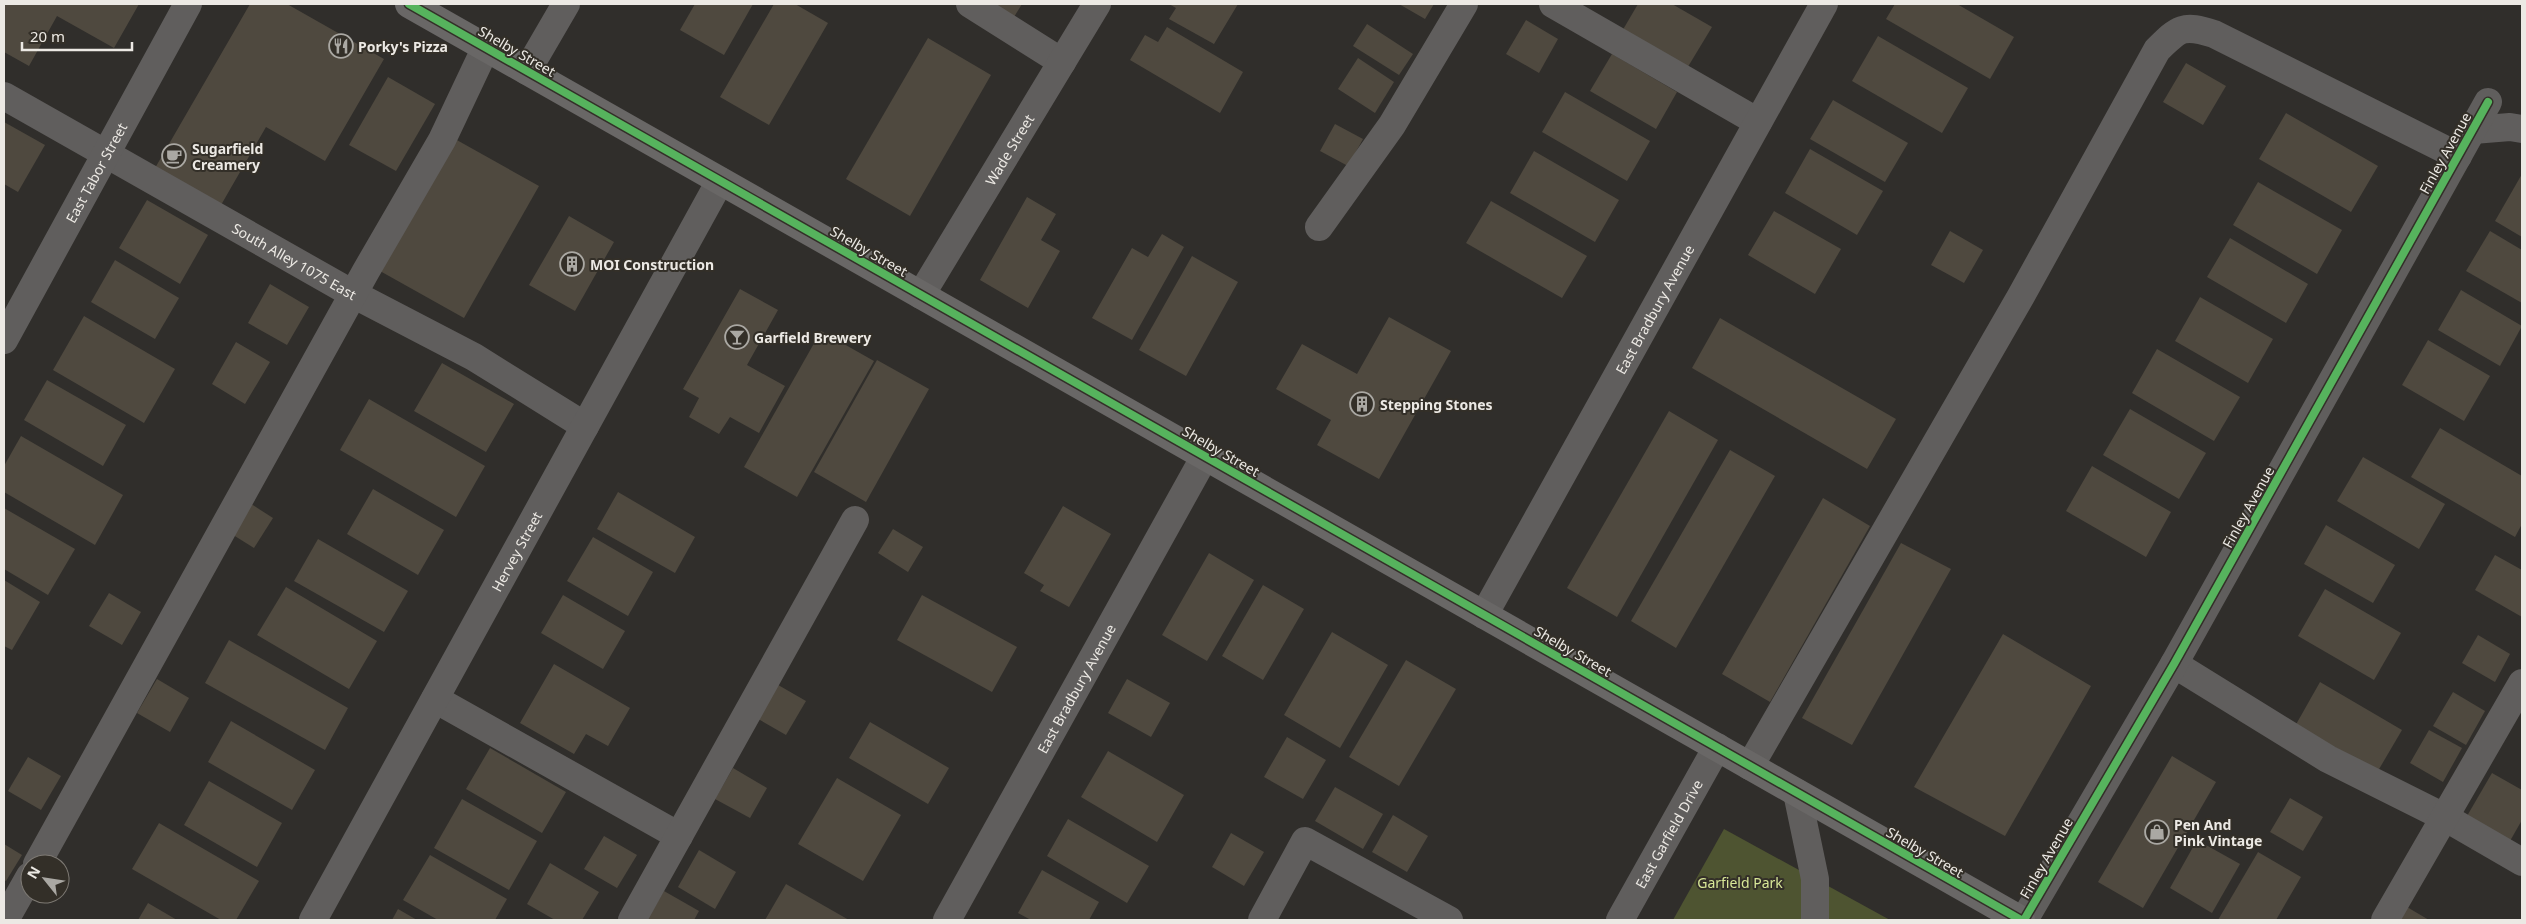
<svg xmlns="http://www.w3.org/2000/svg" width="2526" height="924" viewBox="0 0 2526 924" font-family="'Noto Sans',sans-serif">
	<rect width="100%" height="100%" fill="#302e2b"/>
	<polygon fill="#4e5431" points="1724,829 1890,920 1673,920"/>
	<g fill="#4f493f">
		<polygon points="4,4 139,4 114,48 57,16 29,66 4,52"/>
		<polygon points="250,4 287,4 384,59 325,161 266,127 217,212 151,175"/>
		<polygon points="695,4 753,4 724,55 680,30"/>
		<polygon points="774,4 795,4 828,23 769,125 720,97"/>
		<polygon points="991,4 1022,4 1014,17"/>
		<polygon points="1169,4 1238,4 1214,44 1169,19 1176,8"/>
		<polygon points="1399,4 1434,4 1425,19"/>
		<polygon points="1638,4 1672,4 1712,27 1686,70 1621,33"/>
		<polygon points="1895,4 1957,4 2014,37 1990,79 1886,19"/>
		<polygon points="1526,20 1558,39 1539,73 1506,54"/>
		<polygon points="1367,24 1413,54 1399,75 1353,46"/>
		<polygon points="1167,27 1243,72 1220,113 1130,60 1145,35 1158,42"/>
		<polygon points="1878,36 1968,88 1942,133 1852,81"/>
		<polygon points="928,38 991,75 910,216 846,179"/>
		<polygon points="1612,54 1677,92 1656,129 1590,91"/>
		<polygon points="1358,58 1394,82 1375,113 1338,89"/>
		<polygon points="2186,63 2226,86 2203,125 2163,102"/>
		<polygon points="388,77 435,104 396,171 349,145"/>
		<polygon points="1565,92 1650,141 1627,181 1542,132"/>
		<polygon points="1833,100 1908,143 1885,182 1810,139"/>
		<polygon points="2286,113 2378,166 2351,212 2259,159"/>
		<polygon points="4,122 45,145 18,192 4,184"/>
		<polygon points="1335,124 1363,139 1348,166 1320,151"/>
		<polygon points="455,139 539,186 464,318 380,271"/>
		<polygon points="1810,149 1883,191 1857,235 1785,193"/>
		<polygon points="1534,151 1619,200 1595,242 1510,193"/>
		<polygon points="2522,174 2522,237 2495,221"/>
		<polygon points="2258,182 2342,230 2317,274 2233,225"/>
		<polygon points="1027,197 1056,214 1041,240 1060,251 1028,308 980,280"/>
		<polygon points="147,200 208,235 180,284 119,248"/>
		<polygon points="1491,201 1587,256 1562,298 1466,243"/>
		<polygon points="1774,211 1841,249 1815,294 1748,255"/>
		<polygon points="569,216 614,242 575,311 529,285"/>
		<polygon points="1950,231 1983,250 1964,283 1931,265"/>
		<polygon points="2490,231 2522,250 2522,303 2466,271"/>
		<polygon points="1162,234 1184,247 1132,340 1092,318 1132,248 1148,257"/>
		<polygon points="2230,238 2308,284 2286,323 2207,277"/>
		<polygon points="1192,256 1238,282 1186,376 1139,350"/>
		<polygon points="115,260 179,298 155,339 91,302"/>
		<polygon points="270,284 309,307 287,345 248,323"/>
		<polygon points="740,289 778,310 747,365 785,386 759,433 730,417 719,434 689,417 699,398 683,389"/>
		<polygon points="2461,290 2522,326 2500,366 2438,330"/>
		<polygon points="2200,297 2273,339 2248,383 2175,341"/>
		<polygon points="84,316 175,369 144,423 53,370"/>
		<polygon points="1389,317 1451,351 1379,479 1317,445 1331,420 1276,389 1302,344 1357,374"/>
		<polygon points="1720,318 1896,419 1867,469 1692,368"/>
		<polygon points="821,331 874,361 797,497 744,467"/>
		<polygon points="2428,340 2490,376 2464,421 2402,385"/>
		<polygon points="236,342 270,362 245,404 212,384"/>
		<polygon points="2157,349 2240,397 2214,441 2132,393"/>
		<polygon points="877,360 929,389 866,502 814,472"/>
		<polygon points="442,363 514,404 486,452 414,411"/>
		<polygon points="47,380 126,425 103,466 24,420"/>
		<polygon points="369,399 485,466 456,517 340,450"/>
		<polygon points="2130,409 2206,453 2179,499 2103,455"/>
		<polygon points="1669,411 1718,440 1617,617 1567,588"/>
		<polygon points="2440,428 2522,476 2522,524 2515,537 2411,477"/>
		<polygon points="21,436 123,495 95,545 4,492 4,466"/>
		<polygon points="1730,450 1775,476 1676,648 1631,621"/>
		<polygon points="2363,457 2445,504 2419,549 2337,501"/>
		<polygon points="2092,466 2171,512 2146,557 2066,511"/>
		<polygon points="373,489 444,530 418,575 347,534"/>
		<polygon points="618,492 695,537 675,573 597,529"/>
		<polygon points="1823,498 1870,526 1770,702 1722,674"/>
		<polygon points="248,502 273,518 254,548 230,533"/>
		<polygon points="1063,506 1111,534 1069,607 1040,591 1044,585 1024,573"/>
		<polygon points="4,508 75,549 48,595 4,569"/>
		<polygon points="2326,525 2395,565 2373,603 2304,564"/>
		<polygon points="893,529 923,547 908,572 878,553"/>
		<polygon points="593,537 653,572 628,616 567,581"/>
		<polygon points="318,539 408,591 384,632 294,581"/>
		<polygon points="1901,543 1951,569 1852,745 1802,718"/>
		<polygon points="1209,553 1254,580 1207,661 1162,635"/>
		<polygon points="2495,555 2522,570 2522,617 2475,590"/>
		<polygon points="4,580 40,602 12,650 4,646"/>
		<polygon points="1263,585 1304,609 1263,680 1222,656"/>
		<polygon points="286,587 377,641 349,689 257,635"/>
		<polygon points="2325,589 2401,633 2374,680 2298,636"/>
		<polygon points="109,593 141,612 122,645 89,626"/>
		<polygon points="563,595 625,631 603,669 541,633"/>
		<polygon points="922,595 1017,647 992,692 897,640"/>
		<polygon points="1332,632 1388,665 1340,748 1284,715"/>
		<polygon points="2003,634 2091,686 2005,836 1914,787"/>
		<polygon points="2478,635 2510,654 2495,682 2462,663"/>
		<polygon points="229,640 348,708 325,750 205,683"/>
		<polygon points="1406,660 1456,689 1399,786 1349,757"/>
		<polygon points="554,664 630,708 608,746 586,734 574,754 520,723"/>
		<polygon points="157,679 189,698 170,732 137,713"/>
		<polygon points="1127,679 1170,703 1151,737 1108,713"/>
		<polygon points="773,682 806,701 786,735 753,716"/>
		<polygon points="2320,682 2402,730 2375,776 2294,728"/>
		<polygon points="2453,692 2485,711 2466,745 2433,726"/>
		<polygon points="231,721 315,770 292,810 208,762"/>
		<polygon points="870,722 949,768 928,804 849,758"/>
		<polygon points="2429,730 2462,748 2443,782 2410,763"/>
		<polygon points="1287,737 1326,760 1303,799 1264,777"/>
		<polygon points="490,748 566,792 542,833 466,789"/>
		<polygon points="1108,751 1184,795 1157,842 1081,797"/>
		<polygon points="2172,756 2216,782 2143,908 2098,882"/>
		<polygon points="28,757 61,776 41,810 8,791"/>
		<polygon points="733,768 767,788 750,818 715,799"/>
		<polygon points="2492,773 2522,790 2522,820 2510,841 2467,816"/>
		<polygon points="837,778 901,815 863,881 798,844"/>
		<polygon points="209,781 282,823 257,867 184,825"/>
		<polygon points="1335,787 1383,814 1363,849 1315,821"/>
		<polygon points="2290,798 2323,817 2303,851 2270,832"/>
		<polygon points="462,799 537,841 509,890 434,848"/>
		<polygon points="1393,815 1428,836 1407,872 1372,852"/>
		<polygon points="1068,819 1149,866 1127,903 1047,856"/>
		<polygon points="159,823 259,881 236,920 221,920 132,869"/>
		<polygon points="1231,833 1264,852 1244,886 1212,867"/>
		<polygon points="604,836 637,855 617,888 584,869"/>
		<polygon points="2197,840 2240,864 2212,913 2170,888"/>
		<polygon points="4,844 22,855 6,881 4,880"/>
		<polygon points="699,850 736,872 715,909 678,887"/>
		<polygon points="2258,852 2301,877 2276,920 2218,920"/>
		<polygon points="430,855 507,899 495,920 438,920 403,900"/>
		<polygon points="550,863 599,892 582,920 555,920 527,904"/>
		<polygon points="1042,870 1099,902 1089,920 1031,920 1018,913"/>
		<polygon points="786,884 849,920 765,920"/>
		<polygon points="664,891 699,911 694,920 647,920"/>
		<polygon points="148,903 177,920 138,920"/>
		<polygon points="2407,907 2429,920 2399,920"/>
		<polygon points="398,909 417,920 392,920"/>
	</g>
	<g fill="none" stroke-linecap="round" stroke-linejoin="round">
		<g stroke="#605e5d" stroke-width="28">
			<polyline points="970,4 1062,62"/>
			<polyline points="1553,4 1758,122"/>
			<polyline points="527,71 566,4"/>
			<path id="s1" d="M 4,96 L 353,294 L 474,357 L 585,426"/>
			<polyline points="2473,130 2510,127 2522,129"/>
			<polyline points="1319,227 1392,125 1464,4"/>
			<path id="s2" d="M 921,295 L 1097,4"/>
			<path id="s3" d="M 4,340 L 188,4"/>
			<path id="s4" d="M 1484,615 L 1824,4"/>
			<polyline points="2174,664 2328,759 2446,818 2522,862"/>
			<polyline points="435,699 679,836"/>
			<path d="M 1750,766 L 2021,296 L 2157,50 C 2179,28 2183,24 2214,34 L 2458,156"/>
			<polyline points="1797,793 1815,879 1815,920"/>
			<polyline points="37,864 366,271 442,140 486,47"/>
			<polyline points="5,920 30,876"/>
			<path id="s5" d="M 313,920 L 720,181"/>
			<polyline points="632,920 855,520"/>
			<path id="s6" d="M 947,920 L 1205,456"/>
			<polyline points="1262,920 1305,841 1449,920"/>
			<path id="s7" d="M 1620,920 L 1717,747"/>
			<polyline points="2024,920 2174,664 2488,102"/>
			<polyline points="2385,920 2522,683"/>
		</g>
		<polyline stroke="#696766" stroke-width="28" points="409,4 2021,920"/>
		<g stroke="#332f28" stroke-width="11">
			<g id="cycleway">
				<polyline points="409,4 2021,920"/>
				<polyline points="2024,920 2174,664 2488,102"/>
			</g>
		</g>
		<use href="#cycleway" stroke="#56b35d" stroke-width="8"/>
	</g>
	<defs>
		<g id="restaurant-ring" transform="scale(1.25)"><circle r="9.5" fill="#332f28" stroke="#aaa8a3" stroke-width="1.5"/><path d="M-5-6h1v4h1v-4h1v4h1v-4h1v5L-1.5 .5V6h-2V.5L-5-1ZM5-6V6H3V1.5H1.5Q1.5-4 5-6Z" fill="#aaa8a3"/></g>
		<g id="cafe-ring" transform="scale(1.25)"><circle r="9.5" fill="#332f28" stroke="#aaa8a3" stroke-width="1.5"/><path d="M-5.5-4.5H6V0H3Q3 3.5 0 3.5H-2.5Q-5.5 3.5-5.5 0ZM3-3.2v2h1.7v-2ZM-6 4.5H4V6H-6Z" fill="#aaa8a3"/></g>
		<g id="building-ring" transform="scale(1.25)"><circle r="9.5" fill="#332f28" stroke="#aaa8a3" stroke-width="1.5"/><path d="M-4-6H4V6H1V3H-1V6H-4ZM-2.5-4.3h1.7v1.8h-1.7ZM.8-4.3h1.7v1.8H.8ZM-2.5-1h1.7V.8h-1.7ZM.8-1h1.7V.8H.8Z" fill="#aaa8a3"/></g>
		<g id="bar-ring" transform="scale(1.25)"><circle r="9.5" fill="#332f28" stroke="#aaa8a3" stroke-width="1.5"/><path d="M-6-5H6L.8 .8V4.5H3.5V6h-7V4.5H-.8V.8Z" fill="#aaa8a3"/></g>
		<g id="shop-ring" transform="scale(1.25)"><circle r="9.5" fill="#332f28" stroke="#aaa8a3" stroke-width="1.5"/><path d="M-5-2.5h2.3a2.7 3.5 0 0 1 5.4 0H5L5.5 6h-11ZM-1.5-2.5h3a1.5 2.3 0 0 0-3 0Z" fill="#aaa8a3"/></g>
	</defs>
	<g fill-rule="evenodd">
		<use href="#restaurant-ring" x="341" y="46"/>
		<use href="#cafe-ring" x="174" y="156"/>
		<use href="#building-ring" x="572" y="264"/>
		<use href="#bar-ring" x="737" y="337"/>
		<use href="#building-ring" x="1362" y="404"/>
		<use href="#shop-ring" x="2157" y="832"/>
	</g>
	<g text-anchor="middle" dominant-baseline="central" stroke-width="4" stroke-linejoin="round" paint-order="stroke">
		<g font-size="14" font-weight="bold" fill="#ece9e4" stroke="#332f28" text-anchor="start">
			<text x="358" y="46">Porky's Pizza</text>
			<text x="192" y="148">Sugarfield<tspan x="192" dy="16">Creamery</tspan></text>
			<text x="590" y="264">MOI Construction</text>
			<text x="754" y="337">Garfield Brewery</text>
			<text x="1380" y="404">Stepping Stones</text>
			<text x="2174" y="824">Pen And<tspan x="2174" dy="16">Pink Vintage</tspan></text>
		</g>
		<g font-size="14" fill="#ece9e4" stroke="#332f28">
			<text transform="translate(517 51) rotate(30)">Shelby Street</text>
			<text stroke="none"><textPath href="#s2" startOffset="170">Wade Street</textPath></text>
			<text transform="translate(2445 153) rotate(-61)">Finley Avenue</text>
			<text stroke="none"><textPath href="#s3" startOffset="191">East Tabor Street</textPath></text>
			<text transform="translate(869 251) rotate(30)">Shelby Street</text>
			<text stroke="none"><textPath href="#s1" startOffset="334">South Alley 1075 East</textPath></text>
			<text stroke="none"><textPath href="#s4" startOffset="350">East Bradbury Avenue</textPath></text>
			<text transform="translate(1221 451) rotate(30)">Shelby Street</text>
			<text transform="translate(2248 507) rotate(-61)">Finley Avenue</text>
			<text stroke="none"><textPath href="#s5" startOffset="421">Hervey Street</textPath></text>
			<text transform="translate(1573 651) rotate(30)">Shelby Street</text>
			<text stroke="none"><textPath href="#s6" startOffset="265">East Bradbury Avenue</textPath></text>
			<text stroke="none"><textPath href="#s7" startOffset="99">East Garfield Drive</textPath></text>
			<text transform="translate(1925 852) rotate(30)">Shelby Street</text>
			<text transform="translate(2046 858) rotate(-60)">Finley Avenue</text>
		</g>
		<g font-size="14" fill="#d8e797" stroke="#332f28">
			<text x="1740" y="882">Garfield Park</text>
		</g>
	</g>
	<rect width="2526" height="924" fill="none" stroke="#ece9e4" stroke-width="10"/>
	<g transform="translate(45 879) rotate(300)"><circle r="24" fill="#332f28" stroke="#7d7973"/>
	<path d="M0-4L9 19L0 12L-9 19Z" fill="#aaa8a3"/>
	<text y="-8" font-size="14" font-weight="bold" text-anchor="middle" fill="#ece9e4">N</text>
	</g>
	<path d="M22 42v8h110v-8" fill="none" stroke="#ece9e4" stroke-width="2.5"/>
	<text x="30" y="42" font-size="15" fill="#ece9e4" stroke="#332f28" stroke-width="4" paint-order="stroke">20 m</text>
</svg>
